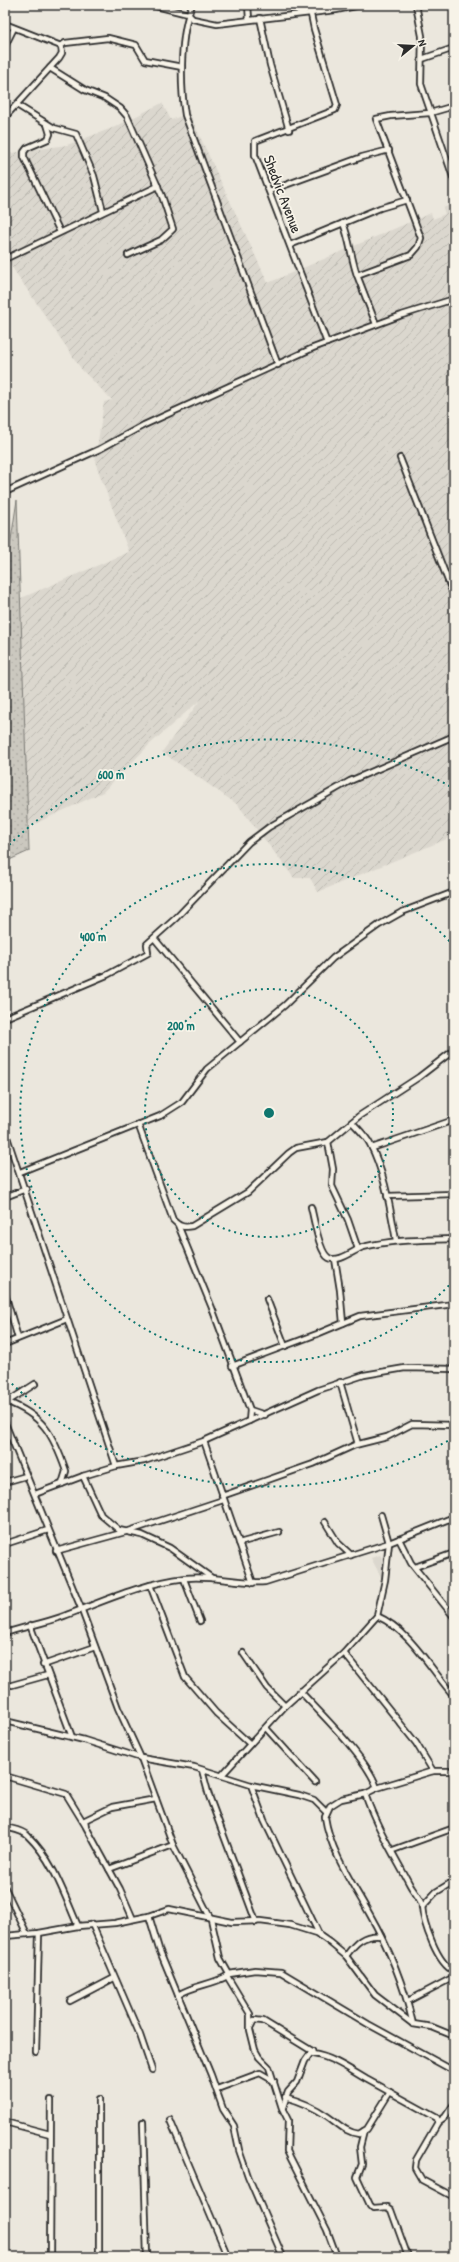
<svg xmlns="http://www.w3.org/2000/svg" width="459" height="2262" viewBox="0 0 459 2262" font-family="'Patrick Hand',sans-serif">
	<defs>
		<pattern id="industrial-furrows" width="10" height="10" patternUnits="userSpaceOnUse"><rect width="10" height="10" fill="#dbd7ce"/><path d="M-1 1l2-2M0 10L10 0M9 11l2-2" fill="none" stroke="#bcb9b1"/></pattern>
		<pattern id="grass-dots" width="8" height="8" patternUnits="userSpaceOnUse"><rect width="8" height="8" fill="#cbc8bf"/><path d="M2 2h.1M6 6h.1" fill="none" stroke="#aeaca4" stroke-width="1.8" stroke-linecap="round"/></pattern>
	</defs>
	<rect width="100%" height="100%" fill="#ebe7dd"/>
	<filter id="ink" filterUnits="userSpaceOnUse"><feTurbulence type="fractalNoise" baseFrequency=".025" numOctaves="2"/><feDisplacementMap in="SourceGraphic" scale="8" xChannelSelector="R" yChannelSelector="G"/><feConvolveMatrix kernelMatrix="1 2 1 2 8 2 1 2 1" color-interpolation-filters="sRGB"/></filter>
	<g filter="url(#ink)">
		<polygon fill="#dbd7ce" points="380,1555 386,1563 381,1577 371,1558"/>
		<polygon fill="url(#industrial-furrows)" points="162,103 171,120 189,113 268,283 431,213 433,219 445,214 443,208 454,203 454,836 318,892 310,878 294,878 238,805 162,752 201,699 149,745 103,792 30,826 5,764 5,605 129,552 95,462 104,402 112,400 82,370 5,257 5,206 8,201 5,196 5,154 67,145 115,127"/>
		<polygon fill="url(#grass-dots)" stroke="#7b7a75" points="17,500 29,851 5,862 5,554 9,553"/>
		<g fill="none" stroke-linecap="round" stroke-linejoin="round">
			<g stroke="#2b2b2b" stroke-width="8">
				<g id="street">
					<polyline points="152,5 188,14 193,19 217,24 336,10 361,5"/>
					<path d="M 192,5 C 180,34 180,84 185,115 L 278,365"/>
					<polyline points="248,5 249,19"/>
					<polyline points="309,5 314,29 337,105 335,110 255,141 255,155 327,343"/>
					<polyline points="416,5 422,36 421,84 454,180"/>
					<polyline points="260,18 270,65 289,130"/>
					<polyline points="5,24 61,46"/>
					<polyline points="5,46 14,28"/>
					<polyline points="61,46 65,43 108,38 136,45 145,60 182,67"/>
					<polyline points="422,59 454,48"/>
					<polyline points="50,68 85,90 105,98 120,108 127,116 162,196 173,229 161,240 128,255"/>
					<polyline points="17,105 54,128 76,134 94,176 103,211"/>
					<polyline points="5,117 59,58 62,53 61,46"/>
					<polyline points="47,124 50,134 48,139 27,148 24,152 24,157 60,232"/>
					<polyline points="269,191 362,157 389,150"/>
					<path d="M 343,223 C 350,240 351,258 357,275"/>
					<polyline points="290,245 380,208 407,200"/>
					<polyline points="5,259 158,186"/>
					<polyline points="376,324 357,275 411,255 418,247 421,238 376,119 391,116 430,113 454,106"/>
					<polyline points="400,458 454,596"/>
					<polyline points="5,492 100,449 144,425 313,348 402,315 454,299"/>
					<polyline points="154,938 240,1042"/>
					<polyline points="5,1018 107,975 148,953 147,944 176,918 249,842 269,827 350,781 454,736"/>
					<path d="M 352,1122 C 358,1129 366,1136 370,1144 C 385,1173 390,1208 396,1240"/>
					<path d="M 138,1124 L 173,1220 C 179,1226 183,1228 192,1226 L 248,1192 L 289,1153 L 296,1148 L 328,1142 L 359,1116 L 419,1077 L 454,1050"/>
					<polyline points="5,1131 116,1466"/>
					<polyline points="328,1142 333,1169 332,1186 348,1220 358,1249"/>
					<polyline points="372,1148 454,1120"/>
					<polyline points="20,1172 160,1116 182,1102 207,1069 285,1005 333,958 379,925 402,912 454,892"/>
					<polyline points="387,1196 454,1194"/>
					<polyline points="5,1197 26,1189"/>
					<path d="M 311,1207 C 314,1218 319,1253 329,1258 C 339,1263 354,1250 363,1247 C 395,1239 422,1240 454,1239"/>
					<polyline points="178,1225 212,1308 250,1410 249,1421"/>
					<polyline points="335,1259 340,1290 343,1323"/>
					<polyline points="5,1294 18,1338"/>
					<polyline points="267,1299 285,1346"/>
					<polyline points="5,1344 67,1319"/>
					<polyline points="232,1366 317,1334 360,1316 454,1304"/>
					<polyline points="340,1382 358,1444"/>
					<path d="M 5,1401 C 43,1415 53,1434 66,1471 L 62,1484"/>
					<polyline points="7,1402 35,1384"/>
					<polyline points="250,1410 265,1415"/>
					<polyline points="5,1423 81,1608 118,1708 141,1758 173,1845 211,1919 220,1958 229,1974 227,1976 250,2014 250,2030 255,2050 259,2057 269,2067 282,2108 288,2120 287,2151 327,2230 337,2257"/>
					<polyline points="204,1441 253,1583"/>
					<polyline points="83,1476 101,1515 119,1530 142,1535 170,1548 212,1578"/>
					<polyline points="5,1482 26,1476"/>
					<polyline points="35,1494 83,1476 116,1466 144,1461 204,1441 318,1390 364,1375 405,1368 454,1369"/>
					<polyline points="222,1496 313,1464 355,1445 387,1437 412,1424 454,1425"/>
					<polyline points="325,1522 338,1543 351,1555"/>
					<polyline points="399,1539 411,1563 454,1617"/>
					<polyline points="239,1543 279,1532"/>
					<polyline points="5,1544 48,1530"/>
					<polyline points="56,1551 129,1531 223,1500"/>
					<polyline points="415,1567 454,1553"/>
					<polyline points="184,1579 200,1621"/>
					<polyline points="150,1585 185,1677 216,1713 250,1744"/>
					<path d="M 377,1616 C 410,1630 431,1670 454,1696"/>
					<polyline points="30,1625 72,1737"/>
					<path d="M 5,1633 C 24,1627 45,1623 64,1616 C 104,1601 143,1583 186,1578 C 213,1575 238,1584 265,1582 L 389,1543 L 454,1517"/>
					<polyline points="243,1653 267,1688 285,1706"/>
					<polyline points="344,1653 416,1743 433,1771"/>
					<polyline points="43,1665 95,1647"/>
					<polyline points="12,1685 48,1675"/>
					<path d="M 300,1691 C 321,1714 368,1759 377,1788"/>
					<polyline points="5,1721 84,1740 141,1758 194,1767 251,1785 299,1795 314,1800 326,1812"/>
					<polyline points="266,1728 315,1782"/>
					<polyline points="202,1770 209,1796 256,1922"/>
					<polyline points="222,1775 285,1706 344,1653 377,1616 385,1580 389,1543 381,1515"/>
					<polyline points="5,1776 66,1794 85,1825"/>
					<polyline points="251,1785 264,1820 320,1936"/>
					<path d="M 365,1794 C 376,1826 394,1855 410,1885 C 413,1891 421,1899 422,1906 C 423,1922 437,1964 454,1971"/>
					<path d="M 5,1827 C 12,1829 23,1830 28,1836 C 53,1860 64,1894 78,1926"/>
					<polyline points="393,1850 454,1828"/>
					<polyline points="109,1869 173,1845"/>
					<polyline points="5,1888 27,1934"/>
					<polyline points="422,1907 436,1892 454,1881"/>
					<polyline points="149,1916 159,1949 211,2075 223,2109 234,2126 239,2150 248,2176 283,2257"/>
					<polyline points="133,1919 120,1889 86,1827 85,1820 112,1807 156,1799"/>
					<polyline points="92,1924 140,2035 152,2070"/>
					<polyline points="5,1936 39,1933 78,1926 115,1923 149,1916 169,1909 232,1922 260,1921 290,1925 316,1933 329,1942 346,1956 375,1995 413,2024 432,2027 454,2036"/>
					<path d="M 346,1956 C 355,1943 364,1934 381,1936"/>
					<polyline points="229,1974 255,1970 281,1972 368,2024 454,2071"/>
					<path d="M 178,1995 C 194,1985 212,1985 227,1976"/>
					<polyline points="70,2001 114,1978"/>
					<polyline points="408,2001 454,1977"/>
					<path d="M 413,2024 C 404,1985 389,1948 369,1913 C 353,1884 330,1851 325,1817 L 330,1806 L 341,1799 L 365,1794 L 377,1788 L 433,1771 L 454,1771"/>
					<polyline points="251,2026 254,2020 263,2021 312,2051"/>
					<polyline points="36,2052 39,1933"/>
					<polyline points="217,2089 260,2073 274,2081"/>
					<path d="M 285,2097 C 300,2101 314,2107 327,2116 C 339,2124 345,2132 359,2134 L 367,2129 L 390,2092"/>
					<polyline points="454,2104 445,2117 438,2122 416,2160 415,2168 422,2180 454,2197"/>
					<path d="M 283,2107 L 288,2092 L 297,2082 L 305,2061 L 312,2051 L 313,2054 C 332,2057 349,2069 366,2079 C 390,2092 413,2105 437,2118 L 438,2122"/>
					<polyline points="170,2120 228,2257"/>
					<polyline points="5,2122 50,2134"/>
					<polyline points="143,2122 147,2257"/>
					<polyline points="364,2131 360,2147 362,2164 357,2177 370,2205 373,2208 387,2207 391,2210 408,2257"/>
					<polyline points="454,2214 454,2217"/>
					<polyline points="50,2257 51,2100"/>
					<polyline points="99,2257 99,2099"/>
				</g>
			</g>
			<use href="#street" stroke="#f7f3e8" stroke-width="4.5"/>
		</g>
	</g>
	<g fill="none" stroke="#0f766e" stroke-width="2" stroke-dasharray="2 4">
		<circle cx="269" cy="1113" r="124"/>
		<path d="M453 1281A249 249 0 1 1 453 945"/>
		<path d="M453 1438A373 373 0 0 1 5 1377M5 849A373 373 0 0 1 453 788"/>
	</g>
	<g text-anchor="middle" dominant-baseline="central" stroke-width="3.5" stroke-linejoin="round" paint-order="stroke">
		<g font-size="15" fill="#2b2b2b" stroke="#f7f3e8">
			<text transform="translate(283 194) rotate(69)">Shedvic Avenue</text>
		</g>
	</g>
	<circle cx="269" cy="1113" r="6" fill="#0f766e" stroke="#f7f3e8" stroke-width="2"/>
	<g font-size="12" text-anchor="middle" font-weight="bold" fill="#0f766e" stroke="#f7f3e8" stroke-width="3.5" stroke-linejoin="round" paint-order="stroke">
		<text x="111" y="779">600 m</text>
		<text x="93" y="941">400 m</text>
		<text x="181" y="1030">200 m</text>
	</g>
	<rect width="459" height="2262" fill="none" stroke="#f7f3e8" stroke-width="20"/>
	<rect x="10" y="10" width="439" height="2242" fill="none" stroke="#2b2b2b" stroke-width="1.5" filter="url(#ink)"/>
	<g transform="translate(413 46) rotate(72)" stroke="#f7f3e8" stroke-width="3" paint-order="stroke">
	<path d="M0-3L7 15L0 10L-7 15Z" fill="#2b2b2b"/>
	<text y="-6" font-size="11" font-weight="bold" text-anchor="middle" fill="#2b2b2b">N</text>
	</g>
</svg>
